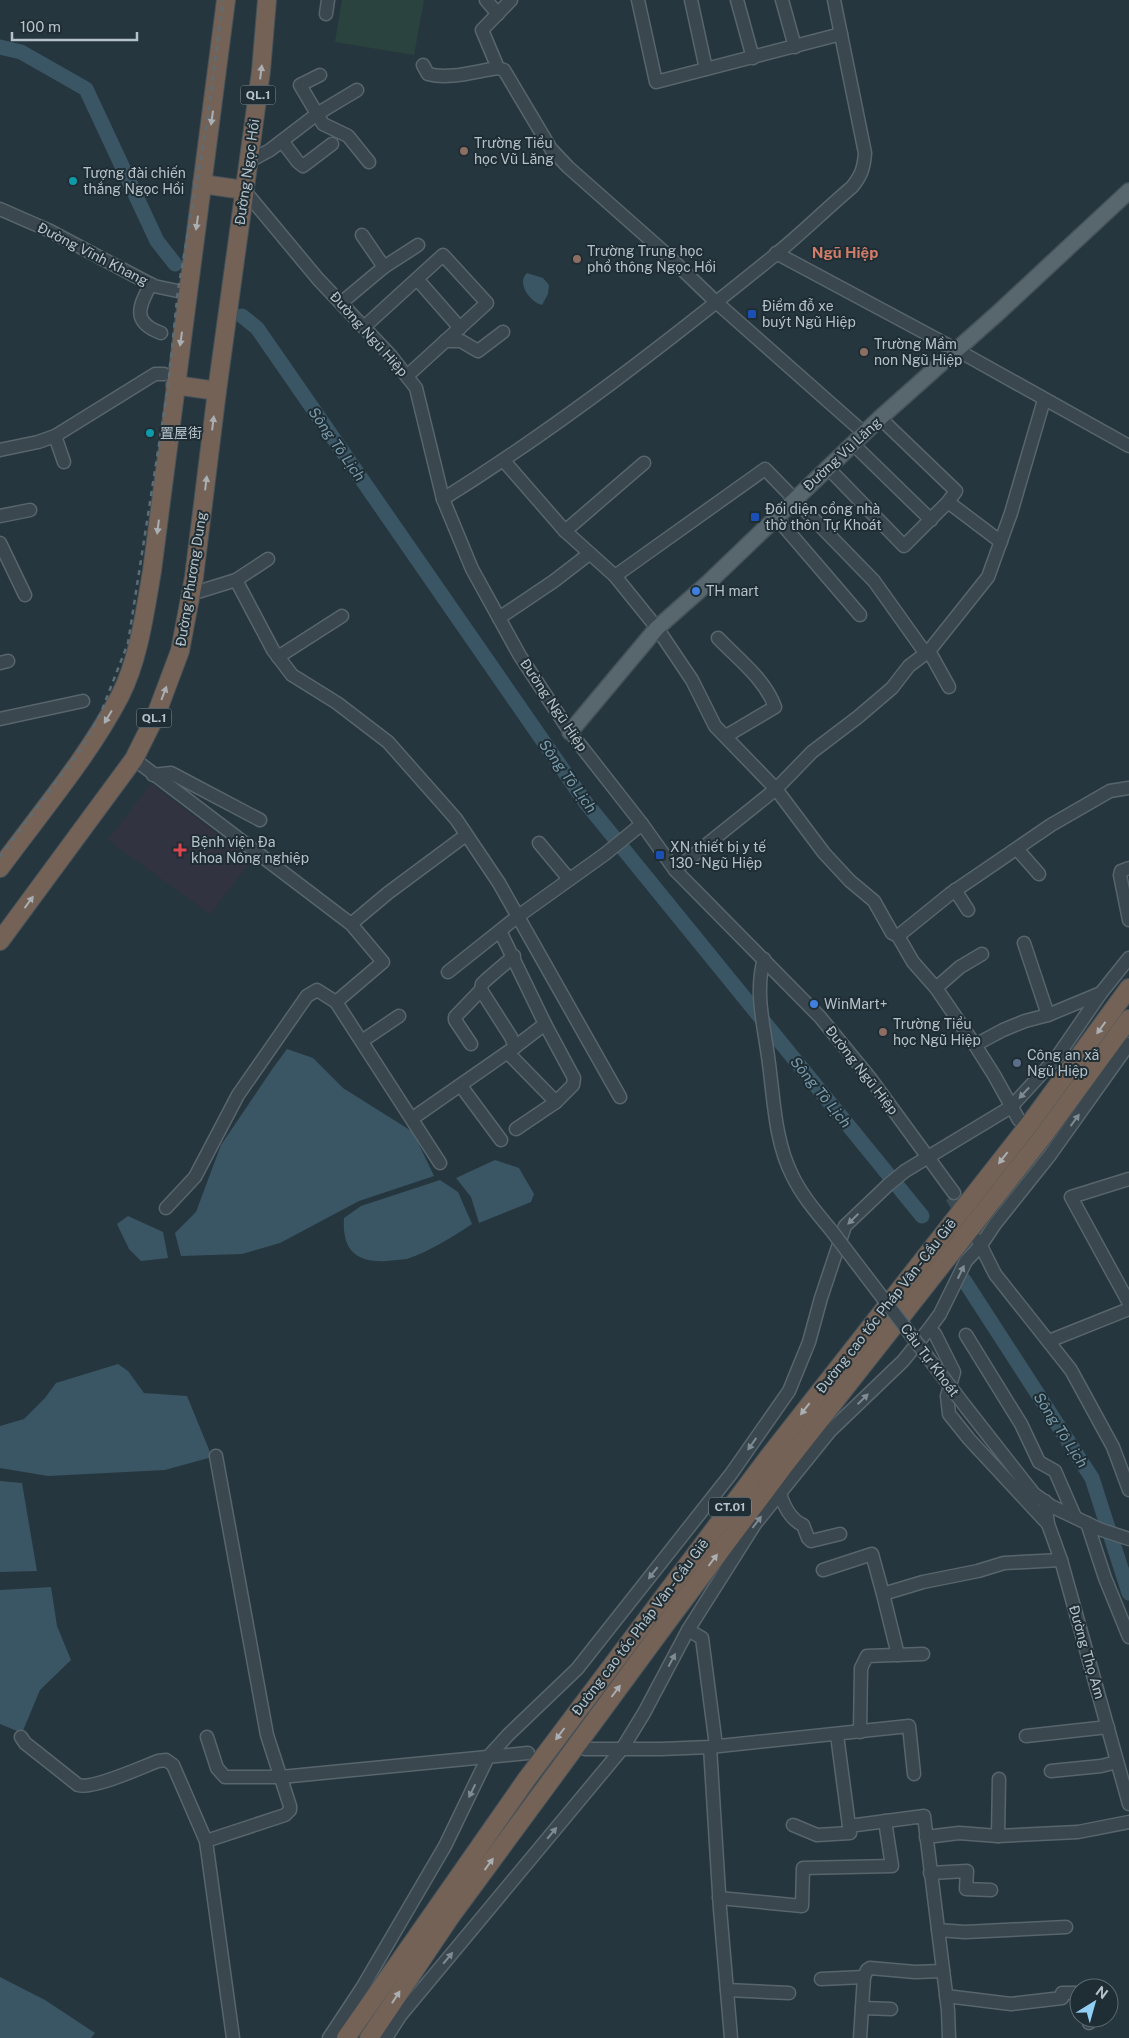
<svg xmlns="http://www.w3.org/2000/svg" width="1129" height="2038" viewBox="0 0 1129 2038" font-family="'Public Sans','Noto Sans SC',sans-serif">
	<rect width="100%" height="100%" fill="#26363e"/>
	<polygon fill="#323340" points="151,784 252,860 210,914 108,840"/>
	<polygon fill="#2b433e" points="342,0 424,0 414,55 335,42"/>
	<g fill="#3a5664">
		<path d="M 527,273 L 543,278 L 549,285 L 548,294 L 542,305 C 530,302 516,283 527,273 Z"/>
		<polygon points="287,1049 313,1058 343,1088 413,1132 434,1176 359,1201 280,1243 242,1254 181,1256 175,1233 196,1212 221,1145 273,1068"/>
		<polygon points="495,1160 519,1168 534,1194 531,1202 479,1223 471,1197 456,1178"/>
		<path d="M 440,1180 L 458,1192 L 472,1224 C 451,1238 430,1251 407,1259 C 401,1260 393,1260 387,1261 C 355,1263 342,1249 344,1218 L 361,1206 Z"/>
		<polygon points="128,1216 163,1232 168,1258 141,1261 129,1249 117,1224"/>
		<polygon points="118,1364 128,1371 144,1393 187,1396 212,1457 165,1470 48,1476 0,1468 0,1426 24,1419 45,1398 56,1383"/>
		<polygon points="0,1481 22,1483 37,1571 0,1572"/>
		<polygon points="51,1587 57,1626 71,1660 40,1690 22,1733 0,1724 0,1590"/>
		<polygon points="0,1977 45,2000 95,2033 91,2038 0,2038"/>
	</g>
	<g fill="none" stroke-linecap="round" stroke-linejoin="round">
		<g stroke="#3a5664" stroke-width="15">
			<polyline points="0,47 21,52 86,89 157,241 175,264"/>
			<polyline points="242,316 257,328 586,803 922,1216"/>
			<polyline points="964,1280 1092,1478 1129,1593"/>
		</g>
		<polyline stroke="#3c4b53" stroke-width="12" stroke-dasharray="12 6" stroke-linecap="butt" points="951,1197 974,1235"/>
		<g stroke="#58656c" stroke-width="15">
			<g id="minor">
				<polyline points="486,0 498,14"/>
				<polyline points="638,0 656,82 841,34"/>
				<polyline points="691,0 706,69"/>
				<polyline points="737,0 753,58"/>
				<polyline points="782,0 795,47"/>
				<polyline points="326,14 328,0"/>
				<path d="M 423,65 L 428,74 C 449,80 476,71 498,68 L 504,70 L 551,149 L 568,167 L 663,251 L 716,302 L 864,433"/>
				<polyline points="498,68 482,30 511,0"/>
				<polyline points="320,75 300,85 323,124 348,136 369,162"/>
				<polyline points="282,141 298,162 303,166 332,144"/>
				<polyline points="248,162 270,150 317,114 357,90"/>
				<polyline points="244,190 318,279 391,356 416,388 443,499 472,569 520,656 570,732 642,824 675,870 820,1017 870,1078 954,1193"/>
				<polyline points="0,209 48,230 154,286 187,293"/>
				<polyline points="776,253 957,350 1129,446"/>
				<polyline points="384,267 418,245"/>
				<polyline points="417,279 460,328"/>
				<path d="M 151,284 C 139,306 131,322 161,333"/>
				<polyline points="341,303 384,267 362,235"/>
				<polyline points="364,327 443,255 487,303 407,376"/>
				<polyline points="445,341 461,341 478,351 503,332"/>
				<polyline points="55,436 64,462"/>
				<polyline points="853,444 931,520"/>
				<polyline points="0,450 38,442 55,436 155,374 164,374"/>
				<polyline points="504,461 565,531 615,576 657,628 692,680 715,726 776,789 824,853 850,881 874,901 892,933 898,936 913,962 936,988 975,1045 994,1075 1019,1120"/>
				<polyline points="828,468 904,546 948,502 956,491 880,418"/>
				<path d="M 443,499 C 560,426 669,341 775,255 C 802,233 826,209 852,187 C 861,176 864,168 865,153 L 834,0"/>
				<polyline points="948,502 1001,542"/>
				<polyline points="0,516 30,510"/>
				<polyline points="776,517 860,615"/>
				<polyline points="565,531 644,463"/>
				<polyline points="0,543 25,595"/>
				<polyline points="615,576 765,469 874,581 926,654"/>
				<polyline points="236,580 273,650 292,675 337,703 388,742 456,819 499,883 620,1097"/>
				<polyline points="191,594 236,580 268,559"/>
				<polyline points="499,618 554,581 589,554"/>
				<path d="M 718,638 C 738,659 765,679 775,707 L 726,736"/>
				<polyline points="929,651 949,687"/>
				<polyline points="278,657 342,616"/>
				<polyline points="0,663 8,661"/>
				<polyline points="0,719 83,701"/>
				<polyline points="134,759 351,924 383,962 336,1002 317,990 307,996 238,1095 195,1177 166,1208"/>
				<polyline points="153,775 171,773 260,820"/>
				<polyline points="539,843 569,879"/>
				<polyline points="1017,849 1039,874"/>
				<polyline points="1129,868 1121,871 1120,875 1129,920"/>
				<polyline points="675,870 776,789 812,752 858,717 892,688 909,666 929,651 988,577 1011,513 1044,400"/>
				<polyline points="955,890 968,910"/>
				<polyline points="351,924 388,893 466,835"/>
				<polyline points="500,931 545,1024 515,1047"/>
				<polyline points="898,936 950,894 1051,825 1110,791 1129,788"/>
				<polyline points="1024,943 1048,1015"/>
				<path d="M 764,959 C 754,994 765,1029 769,1064 C 774,1101 775,1141 792,1175 C 802,1196 817,1213 831,1230"/>
				<polyline points="448,972 517,917 605,854 642,824"/>
				<polyline points="936,988 960,967 982,954"/>
				<polyline points="336,1002 440,1163"/>
				<polyline points="545,1024 574,1078 573,1085 556,1102"/>
				<polyline points="362,1041 399,1016"/>
				<polyline points="471,1044 455,1020 455,1017 481,990"/>
				<polyline points="975,1045 1003,1030 1025,1021 1048,1015 1101,993"/>
				<polyline points="508,1053 556,1102 516,1129"/>
				<polyline points="461,1086 501,1140"/>
				<polyline points="413,1118 515,1047 511,1037 481,990 482,984 486,980 514,956"/>
				<polyline points="1129,1179 1071,1197 1129,1303"/>
				<polyline points="978,1240 995,1274 1071,1370 1113,1447 1129,1490"/>
				<polyline points="929,1329 935,1334 954,1372 947,1396 949,1414 969,1439 1048,1524"/>
				<polyline points="966,1335 1021,1424 1039,1462 1055,1471 1075,1517"/>
				<polyline points="1049,1341 1129,1309"/>
				<polyline points="965,1406 1034,1494 1051,1506 1099,1529 1129,1539"/>
				<path d="M 780,1494 C 784,1506 791,1520 803,1525 L 808,1538 L 811,1541 L 840,1534"/>
				<polyline points="1045,1501 1048,1524 1061,1560 1129,1804"/>
				<polyline points="1087,1523 1105,1578 1129,1637"/>
				<polyline points="823,1570 872,1554 883,1594 923,1582 978,1571 1004,1563 1061,1560"/>
				<polyline points="883,1594 898,1655"/>
				<polyline points="688,1630 702,1638 716,1746"/>
				<polyline points="860,1732 861,1668 867,1656 923,1654"/>
				<polyline points="837,1735 849,1826"/>
				<polyline points="1026,1736 1108,1727"/>
				<path d="M 21,1737 L 25,1743 L 78,1785 C 92,1790 142,1767 158,1761 L 166,1760 L 173,1765 L 206,1841 L 233,2038"/>
				<polyline points="207,1737 217,1768 225,1777 281,1777 528,1753"/>
				<polyline points="710,1747 720,1909 731,2038"/>
				<polyline points="585,1749 661,1749 710,1747 909,1726 914,1774"/>
				<polyline points="1051,1771 1101,1766 1117,1762"/>
				<polyline points="793,1825 817,1835 850,1833 849,1826 924,1816 948,2010 949,2038"/>
				<polyline points="998,1836 999,1779"/>
				<polyline points="926,1837 959,1833 998,1836 1078,1832 1129,1822"/>
				<polyline points="206,1841 285,1815 290,1810 290,1806 267,1735 216,1456"/>
				<polyline points="930,1873 967,1871 966,1889 991,1890"/>
				<polyline points="719,1898 802,1906 803,1868 892,1866 885,1821"/>
				<polyline points="938,1930 965,1932 1066,1927"/>
				<polyline points="821,1979 864,1977"/>
				<polyline points="727,1990 789,1993"/>
				<polyline points="946,1996 1011,2004 1062,1998 1062,1993 1079,1993"/>
				<polyline points="862,2008 891,2009"/>
				<polyline points="1089,2018 1089,2023"/>
				<polyline points="329,2038 362,1988 445,1846 488,1757 508,1735 577,1669 731,1474 789,1391 809,1342 821,1298 845,1226 888,1185 905,1171 1011,1107 1057,1057 1101,993 1129,958"/>
				<polyline points="386,2038 400,2016 622,1749 644,1713 688,1630 755,1524 830,1431 903,1361 929,1329 940,1314 966,1261 981,1245 995,1224 1050,1155 1129,1044"/>
				<polyline points="860,2038 864,1977 867,1970 870,1968 915,1972 943,1971"/>
			</g>
		</g>
		<g stroke="#46535b" stroke-width="18">
			<polyline id="major" points="570,732 657,628 709,582 880,418 999,312 1129,191"/>
		</g>
		<g stroke="#455259" stroke-width="20">
			<g id="highway">
				<polyline points="202,184 244,190"/>
				<polyline points="175,385 217,391"/>
				<path d="M 0,868 C 41,812 88,757 120,696 C 139,659 145,611 152,571 L 226,0"/>
				<polyline points="0,941 134,759 156,715 180,651 194,577 217,391 261,71 267,0"/>
				<polyline points="346,2038 526,1780 770,1455 1031,1122 1129,988"/>
				<polyline points="369,2038 451,1916 665,1625 783,1467 1044,1135 1129,1019"/>
			</g>
		</g>
		<use href="#minor" stroke="#3a474e" stroke-width="12"/>
		<use href="#major" stroke="#58676e" stroke-width="15"/>
		<use href="#highway" stroke="#746257" stroke-width="18"/>
		<polyline stroke="#5c6d75" stroke-width="2.5" stroke-dasharray="5 5" stroke-linecap="butt" points="0,857 83,746 100,715 128,643 168,387 178,290 207,123 223,0"/>
		<g stroke="#58656c" stroke-width="15" stroke-linecap="butt">
			<polyline id="minor-bridge" points="831,1230 965,1406"/>
		</g>
		<use href="#minor-bridge" stroke="#3a474e" stroke-width="12"/>
	</g>
	<defs><path id="oneway-solid" d="M-6-.8H1V-3.2L6.5 0L1 3.2V.8H-6Z" transform="scale(1.25)"/></defs>
	<g fill="#a9afb2">
		<use href="#oneway-solid" transform="translate(261 72) rotate(-83)"/>
		<use href="#oneway-solid" transform="translate(212 118) rotate(98)"/>
		<use href="#oneway-solid" transform="translate(197 223) rotate(98)"/>
		<use href="#oneway-solid" transform="translate(181 339) rotate(98)"/>
		<use href="#oneway-solid" transform="translate(213 423) rotate(-83)"/>
		<use href="#oneway-solid" transform="translate(206 483) rotate(-83)"/>
		<use href="#oneway-solid" transform="translate(158 527) rotate(97)"/>
		<use href="#oneway-solid" transform="translate(164 693) rotate(-69)"/>
		<use href="#oneway-solid" transform="translate(108 717) rotate(121)"/>
		<use href="#oneway-solid" transform="translate(29 902) rotate(-54)"/>
		<use href="#oneway-solid" transform="translate(1101 1028) rotate(126)"/>
		<use href="#oneway-solid" transform="translate(1003 1158) rotate(128)"/>
		<use href="#oneway-solid" transform="translate(805 1409) rotate(128)"/>
		<use href="#oneway-solid" transform="translate(713 1560) rotate(-53)"/>
		<use href="#oneway-solid" transform="translate(616 1691) rotate(-53)"/>
		<use href="#oneway-solid" transform="translate(560 1734) rotate(127)"/>
		<use href="#oneway-solid" transform="translate(489 1864) rotate(-54)"/>
		<use href="#oneway-solid" transform="translate(396 1997) rotate(-57)"/>
	</g>
	<g fill="#7e8b92">
		<use href="#oneway-solid" transform="translate(1024 1093) rotate(133)"/>
		<use href="#oneway-solid" transform="translate(1075 1120) rotate(-54)"/>
		<use href="#oneway-solid" transform="translate(853 1219) rotate(136)"/>
		<use href="#oneway-solid" transform="translate(961 1272) rotate(-64)"/>
		<use href="#oneway-solid" transform="translate(863 1399) rotate(-44)"/>
		<use href="#oneway-solid" transform="translate(752 1444) rotate(125)"/>
		<use href="#oneway-solid" transform="translate(757 1522) rotate(-53)"/>
		<use href="#oneway-solid" transform="translate(653 1573) rotate(128)"/>
		<use href="#oneway-solid" transform="translate(672 1660) rotate(-62)"/>
		<use href="#oneway-solid" transform="translate(472 1791) rotate(116)"/>
		<use href="#oneway-solid" transform="translate(552 1833) rotate(-50)"/>
		<use href="#oneway-solid" transform="translate(448 1958) rotate(-50)"/>
	</g>
	<g fill="#8d6e63" stroke="#1f2d34" stroke-width="2">
		<circle cx="464" cy="151" r="5"/>
		<circle cx="577" cy="259" r="5"/>
		<circle cx="864" cy="352" r="5"/>
		<circle cx="883" cy="1032" r="5"/>
	</g>
	<g fill="#0f9aa8" stroke="#1f2d34" stroke-width="2">
		<circle cx="73" cy="181" r="5"/>
		<circle cx="150" cy="433" r="5"/>
	</g>
	<g fill="#1a4fb4" stroke="#1f2d34" stroke-width="2">
		<rect x="747" y="309" width="10" height="10" rx="2.5"/>
		<rect x="750" y="512" width="10" height="10" rx="2.5"/>
		<rect x="655" y="850" width="10" height="10" rx="2.5"/>
	</g>
	<g fill="#3f7fe0" stroke="#1f2d34" stroke-width="2">
		<circle cx="696" cy="591" r="5"/>
		<circle cx="814" cy="1004" r="5"/>
	</g>
	<path fill="#e0444e" stroke="#1f2d34" stroke-width="2" d="M177.5 842.5h5v5h5v5h-5v5h-5v-5h-5v-5h5z"/>
	<circle fill="#5c6f8a" stroke="#1f2d34" stroke-width="2" cx="1017" cy="1063" r="5"/>
	<g text-anchor="middle" dominant-baseline="central" stroke-width="4" stroke-linejoin="round" paint-order="stroke">
		<g fill="#1f2d34" stroke="#89959c" stroke-width="1">
			<rect x="240.5" y="85.5" width="35" height="19" rx="4"/>
			<rect x="136.5" y="708.5" width="35" height="19" rx="4"/>
			<rect x="709" y="1497.5" width="42" height="19" rx="4"/>
		</g>
		<g font-size="12" font-weight="bold" fill="#b6c2c9">
			<text x="258" y="95">QL.1</text>
			<text x="154" y="718">QL.1</text>
			<text x="730" y="1507">CT.01</text>
		</g>
		<g font-size="14" fill="#b6c2c9" stroke="#1f2d34" text-anchor="start">
			<text x="474" y="143">Trường Tiểu<tspan x="474" dy="16">học Vũ Lăng</tspan></text>
			<text x="83" y="173">Tượng đài chiến<tspan x="83" dy="16">thắng Ngọc Hồi</tspan></text>
			<text x="587" y="251">Trường Trung học<tspan x="587" dy="16">phổ thông Ngọc Hồi</tspan></text>
			<text x="762" y="306">Điểm đỗ xe<tspan x="762" dy="16">buýt Ngũ Hiệp</tspan></text>
			<text x="874" y="344">Trường Mầm<tspan x="874" dy="16">non Ngũ Hiệp</tspan></text>
			<text x="160" y="433">置屋街</text>
			<text x="765" y="509">Đối diện cổng nhà<tspan x="765" dy="16">thờ thôn Tự Khoát</tspan></text>
			<text x="706" y="591">TH mart</text>
			<text x="191" y="842">Bệnh viện Đa<tspan x="191" dy="16">khoa Nông nghiệp</tspan></text>
			<text x="670" y="847">XN thiết bị y tế<tspan x="670" dy="16">130 - Ngũ Hiệp</tspan></text>
			<text x="824" y="1004">WinMart+</text>
			<text x="893" y="1024">Trường Tiểu<tspan x="893" dy="16">học Ngũ Hiệp</tspan></text>
			<text x="1027" y="1055">Công an xã<tspan x="1027" dy="16">Ngũ Hiệp</tspan></text>
		</g>
		<g font-size="14" fill="#b6c2c9" stroke="#1f2d34">
			<text transform="translate(247 172) rotate(-82)">Đường Ngọc Hồi</text>
			<text transform="translate(93 254) rotate(27)">Đường Vĩnh Khang</text>
			<text transform="translate(369 334) rotate(48)">Đường Ngũ Hiệp</text>
			<text transform="translate(842 454) rotate(-43)">Đường Vũ Lăng</text>
			<text transform="translate(191 579) rotate(-81)">Đường Phương Dung</text>
			<text transform="translate(554 705) rotate(56)">Đường Ngũ Hiệp</text>
			<text transform="translate(862 1070) rotate(52)">Đường Ngũ Hiệp</text>
			<text transform="translate(886 1306) rotate(-52)">Đường cao tốc Pháp Vân - Cầu Giẽ</text>
			<text transform="translate(930 1360) rotate(53)">Cầu Tự Khoát</text>
			<text transform="translate(640 1627) rotate(-53)">Đường cao tốc Pháp Vân - Cầu Giẽ</text>
			<text transform="translate(1087 1652) rotate(74)">Đường Thọ Am</text>
		</g>
		<g font-size="15" font-weight="bold" fill="#d17d69" stroke="#1f2d34">
			<text x="845" y="252">Ngũ Hiệp</text>
		</g>
		<g font-size="15" font-style="italic" fill="#789aaa" stroke="#1f2d34">
			<text transform="translate(337 444) rotate(55)">Sông Tô Lịch</text>
			<text transform="translate(568 776) rotate(54)">Sông Tô Lịch</text>
			<text transform="translate(821 1092) rotate(51)">Sông Tô Lịch</text>
			<text transform="translate(1061 1430) rotate(57)">Sông Tô Lịch</text>
		</g>
	</g>
	<g transform="translate(1094 2003) rotate(37)"><circle r="24" fill="#1f2d34" stroke="#5b6970"/>
	<path d="M0-4L9 19L0 12L-9 19Z" fill="#91cff4"/>
	<text y="-8" font-size="14" font-weight="bold" text-anchor="middle" fill="#b6c2c9">N</text>
	</g>
	<path d="M12 32v8h125v-8" fill="none" stroke="#b6c2c9" stroke-width="2.5"/>
	<text x="20" y="32" font-size="15" fill="#b6c2c9" stroke="#1f2d34" stroke-width="4" paint-order="stroke">100 m</text>
</svg>
